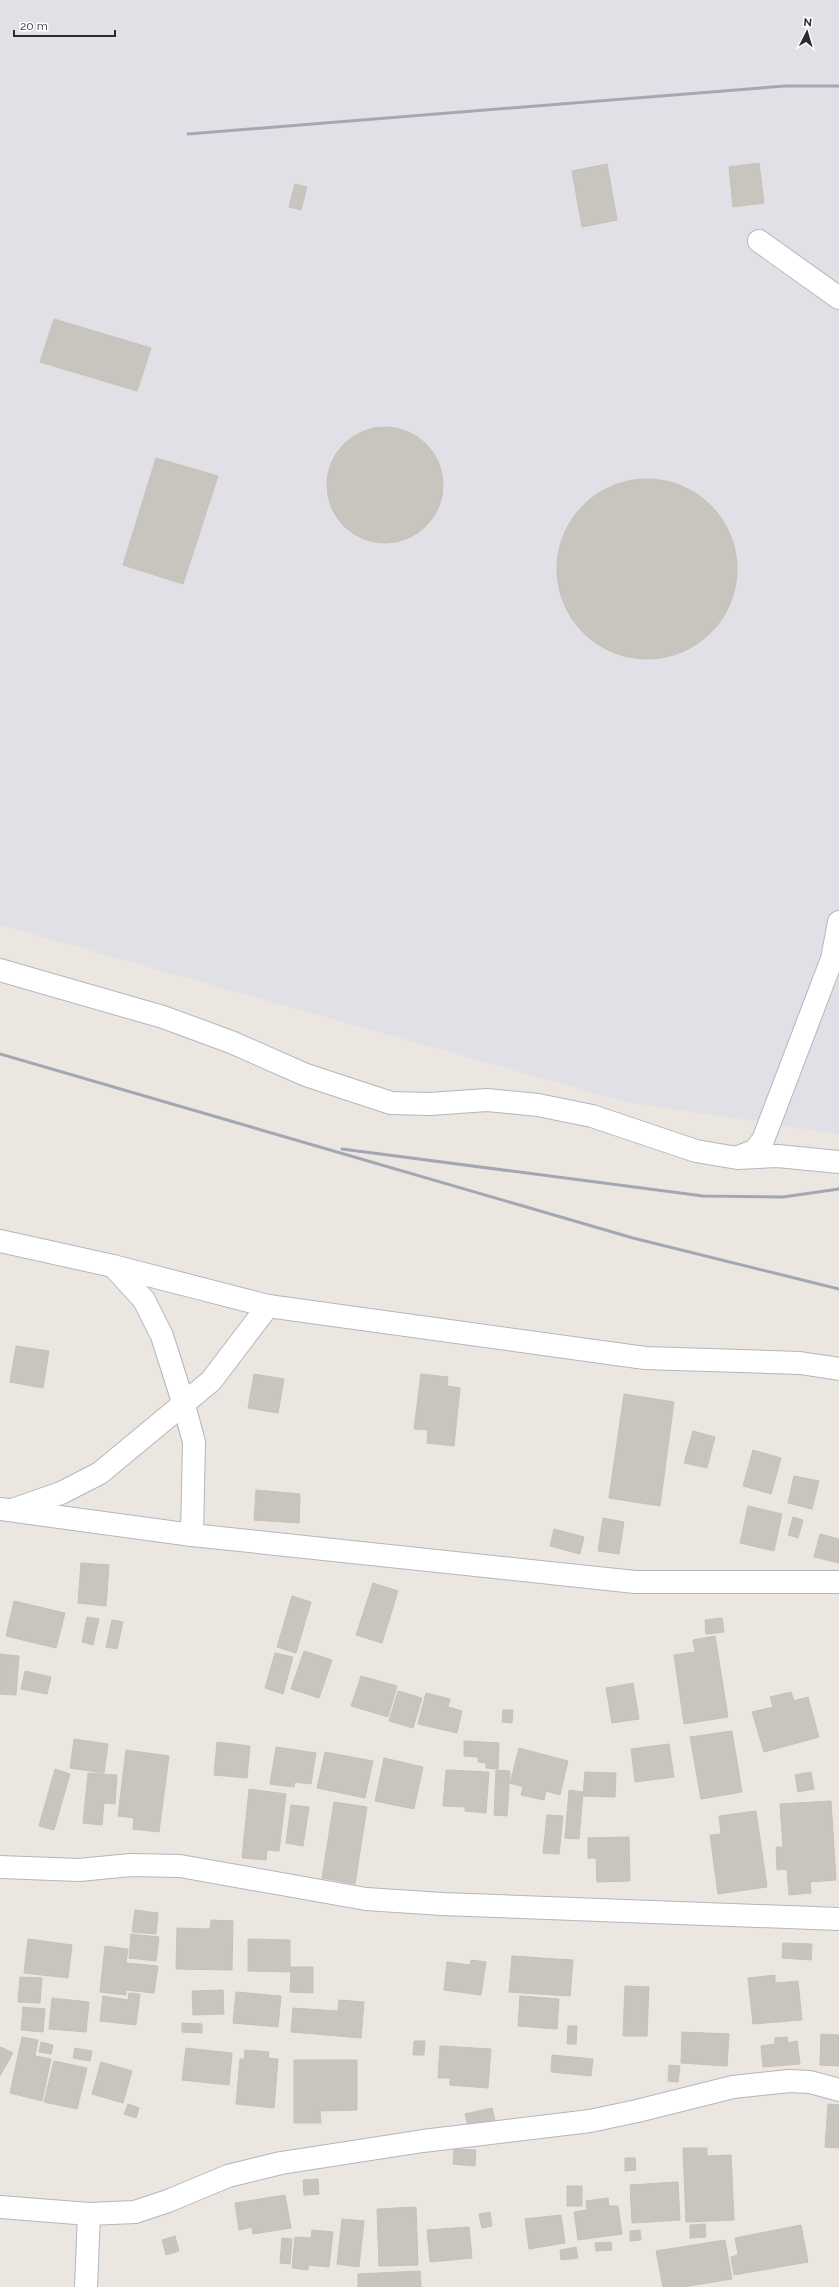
<svg xmlns="http://www.w3.org/2000/svg" width="839" height="2287" viewBox="0 0 839 2287" font-family="Raleway,sans-serif">
	<rect width="100%" height="100%" fill="#ece6e0"/>
	<polygon fill="#e1e0e6" points="0,0 839,0 839,1134 626,1102 0,925"/>
	<g fill="#c8c4be" stroke="#c8c1ba">
		<polygon points="759,163 764,203 733,207 729,167"/>
		<polygon points="607,164 617,220 582,227 572,171"/>
		<polygon points="295,184 307,187 301,210 289,207"/>
		<polygon points="54,319 151,348 137,391 40,362"/>
		<circle cx="385" cy="485" r="58"/>
		<polygon points="156,458 218,476 183,584 123,565"/>
		<circle cx="647" cy="569" r="90"/>
		<polygon points="16,1346 49,1351 43,1388 10,1382"/>
		<polygon points="254,1374 284,1379 278,1413 248,1408"/>
		<polygon points="421,1374 448,1377 447,1386 460,1388 454,1446 427,1443 428,1430 414,1429"/>
		<polygon points="624,1394 674,1402 660,1506 609,1498"/>
		<polygon points="693,1431 715,1437 707,1468 684,1463"/>
		<polygon points="753,1450 781,1458 771,1494 743,1486"/>
		<polygon points="794,1476 819,1481 812,1509 788,1503"/>
		<polygon points="256,1490 300,1494 299,1523 254,1520"/>
		<polygon points="748,1506 782,1514 774,1551 740,1543"/>
		<polygon points="793,1517 803,1520 798,1538 788,1535"/>
		<polygon points="603,1518 624,1522 619,1554 598,1551"/>
		<polygon points="554,1529 584,1537 580,1554 550,1546"/>
		<polygon points="820,1534 839,1539 839,1563 814,1557"/>
		<polygon points="81,1563 109,1565 106,1606 78,1603"/>
		<polygon points="373,1583 398,1591 382,1643 356,1635"/>
		<polygon points="292,1596 311,1602 296,1653 277,1647"/>
		<polygon points="14,1601 65,1613 56,1648 6,1636"/>
		<polygon points="87,1617 99,1619 93,1645 82,1642"/>
		<polygon points="722,1618 724,1632 706,1634 705,1620"/>
		<polygon points="112,1620 123,1622 117,1649 106,1647"/>
		<polygon points="715,1636 728,1717 684,1724 674,1655 695,1652 693,1640"/>
		<polygon points="304,1651 332,1660 319,1698 291,1689"/>
		<polygon points="275,1653 293,1657 283,1694 265,1688"/>
		<polygon points="0,1654 19,1656 16,1695 0,1694"/>
		<polygon points="25,1671 51,1677 47,1694 21,1689"/>
		<polygon points="361,1676 397,1686 388,1717 351,1706"/>
		<polygon points="633,1683 639,1719 612,1723 606,1688"/>
		<polygon points="398,1691 422,1698 413,1728 389,1721"/>
		<polygon points="791,1692 794,1701 808,1697 819,1737 764,1752 752,1712 773,1707 770,1697"/>
		<polygon points="426,1693 450,1699 448,1707 462,1711 457,1733 418,1724"/>
		<polygon points="503,1710 513,1710 512,1723 502,1722"/>
		<polygon points="732,1731 742,1792 701,1799 690,1737"/>
		<polygon points="74,1739 108,1744 104,1773 70,1768"/>
		<polygon points="464,1741 499,1743 498,1769 486,1768 486,1763 478,1762 478,1757 464,1756"/>
		<polygon points="217,1742 250,1746 247,1778 214,1775"/>
		<polygon points="669,1744 674,1777 635,1782 631,1749"/>
		<polygon points="276,1747 316,1753 311,1784 295,1782 294,1787 270,1784"/>
		<polygon points="519,1748 568,1761 560,1795 546,1791 544,1800 521,1795 523,1787 510,1783"/>
		<polygon points="126,1750 169,1756 159,1832 133,1829 134,1818 118,1816"/>
		<polygon points="325,1752 373,1761 365,1798 317,1788"/>
		<polygon points="384,1758 423,1767 414,1809 375,1801"/>
		<polygon points="55,1769 70,1774 54,1830 39,1826"/>
		<polygon points="446,1770 489,1772 486,1813 465,1811 465,1807 443,1806"/>
		<polygon points="496,1770 510,1771 507,1816 494,1815"/>
		<polygon points="585,1772 616,1773 615,1797 583,1796"/>
		<polygon points="811,1772 814,1789 798,1792 795,1775"/>
		<polygon points="88,1773 117,1775 115,1804 104,1803 102,1825 83,1823"/>
		<polygon points="249,1789 286,1794 279,1851 267,1850 266,1860 242,1858"/>
		<polygon points="569,1790 583,1792 579,1839 565,1838"/>
		<polygon points="831,1801 836,1880 810,1882 811,1893 789,1895 787,1869 777,1870 776,1847 783,1847 780,1804"/>
		<polygon points="334,1802 367,1807 355,1884 322,1878"/>
		<polygon points="291,1805 309,1807 303,1846 286,1843"/>
		<polygon points="756,1811 767,1887 718,1894 710,1835 721,1834 719,1816"/>
		<polygon points="547,1815 563,1816 559,1854 543,1853"/>
		<polygon points="629,1837 630,1881 597,1882 596,1858 588,1858 588,1838"/>
		<polygon points="135,1910 158,1913 156,1934 132,1932"/>
		<polygon points="211,1920 233,1921 232,1970 176,1969 177,1928 210,1929"/>
		<polygon points="131,1934 159,1937 156,1961 129,1958"/>
		<polygon points="28,1939 72,1945 68,1978 24,1973"/>
		<polygon points="248,1939 290,1940 290,1967 313,1967 313,1993 290,1992 291,1972 248,1971"/>
		<polygon points="783,1943 812,1944 811,1960 782,1958"/>
		<polygon points="105,1946 128,1949 126,1963 158,1966 154,1993 126,1990 126,1995 100,1992"/>
		<polygon points="512,1956 573,1960 570,1996 509,1992"/>
		<polygon points="471,1960 486,1962 481,1995 444,1990 447,1962 470,1965"/>
		<polygon points="775,1975 775,1983 798,1981 802,2020 753,2024 748,1978"/>
		<polygon points="20,1977 42,1978 40,2003 18,2002"/>
		<polygon points="625,1986 649,1987 647,2036 623,2036"/>
		<polygon points="223,1990 224,2014 193,2015 192,1991"/>
		<polygon points="236,1992 281,1996 278,2027 233,2023"/>
		<polygon points="129,1993 140,1994 136,2025 100,2021 103,1996 128,2000"/>
		<polygon points="520,1996 559,1999 557,2029 518,2026"/>
		<polygon points="52,1998 89,2002 86,2032 49,2029"/>
		<polygon points="339,2000 364,2002 361,2038 291,2032 293,2008 338,2011"/>
		<polygon points="23,2007 45,2009 43,2032 21,2030"/>
		<polygon points="182,2023 202,2024 202,2033 182,2032"/>
		<polygon points="568,2026 577,2026 576,2044 567,2044"/>
		<polygon points="682,2032 729,2034 727,2066 681,2063"/>
		<polygon points="821,2034 839,2035 839,2066 820,2065"/>
		<polygon points="22,2037 38,2040 35,2056 51,2059 42,2101 10,2093"/>
		<polygon points="787,2037 788,2043 797,2041 800,2064 763,2067 761,2046 775,2044 775,2038"/>
		<polygon points="414,2041 425,2041 424,2055 413,2055"/>
		<polygon points="41,2042 53,2045 51,2054 39,2052"/>
		<polygon points="440,2046 491,2049 488,2088 450,2085 450,2078 438,2078"/>
		<polygon points="1,2047 13,2053 0,2076 0,2048"/>
		<polygon points="75,2048 92,2051 90,2061 73,2058"/>
		<polygon points="186,2048 232,2053 229,2085 182,2080"/>
		<polygon points="245,2050 269,2052 268,2058 278,2059 274,2108 236,2104 240,2059 244,2059"/>
		<polygon points="552,2055 593,2059 591,2076 551,2072"/>
		<polygon points="294,2060 357,2060 357,2110 320,2111 321,2123 294,2123"/>
		<polygon points="54,2061 87,2068 77,2109 44,2102"/>
		<polygon points="101,2062 132,2071 123,2103 92,2094"/>
		<polygon points="669,2065 680,2066 678,2082 668,2081"/>
		<polygon points="128,2104 139,2108 136,2118 124,2114"/>
		<polygon points="828,2104 839,2105 839,2148 825,2147"/>
		<polygon points="492,2108 497,2129 470,2135 465,2114"/>
		<polygon points="683,2148 707,2148 707,2156 731,2155 734,2220 686,2222"/>
		<polygon points="454,2149 476,2150 475,2166 453,2164"/>
		<polygon points="625,2158 635,2158 636,2170 625,2171"/>
		<polygon points="318,2179 319,2194 304,2195 303,2180"/>
		<polygon points="678,2182 680,2220 632,2223 630,2185"/>
		<rect x="567" y="2186" width="15" height="20"/>
		<polygon points="285,2195 291,2228 253,2234 252,2227 239,2230 235,2203"/>
		<polygon points="608,2198 609,2206 618,2206 622,2234 578,2240 574,2212 587,2210 586,2201"/>
		<polygon points="416,2207 418,2265 379,2266 377,2209"/>
		<polygon points="490,2212 492,2226 482,2228 479,2214"/>
		<polygon points="561,2215 565,2243 529,2249 525,2219"/>
		<polygon points="342,2219 364,2221 359,2267 337,2264"/>
		<polygon points="705,2224 706,2237 690,2238 690,2225"/>
		<polygon points="801,2225 808,2262 734,2275 731,2257 738,2255 735,2238"/>
		<polygon points="469,2227 472,2258 430,2262 427,2230"/>
		<polygon points="312,2230 333,2232 329,2267 308,2265 308,2270 292,2268 295,2237 311,2238"/>
		<polygon points="640,2230 641,2240 630,2241 630,2231"/>
		<polygon points="175,2236 179,2251 166,2255 162,2240"/>
		<polygon points="282,2238 292,2239 290,2264 280,2263"/>
		<polygon points="725,2240 732,2279 683,2287 663,2287 656,2251"/>
		<polygon points="611,2242 612,2250 596,2251 595,2243"/>
		<polygon points="576,2247 578,2258 561,2260 560,2250"/>
		<polygon points="420,2271 421,2287 358,2287 358,2274"/>
	</g>
	<g fill="none" stroke-linecap="round" stroke-linejoin="round">
		<g stroke="#b3b6be" stroke-width="24">
			<g id="minor">
				<polyline points="759,241 839,298"/>
				<polyline points="0,970 163,1017 231,1042 306,1075 391,1103 430,1104 487,1100 538,1105 592,1116 696,1151 737,1158 778,1156 839,1162"/>
				<polyline points="738,1157 754,1151 763,1140 832,959 839,922"/>
				<polyline points="0,1241 113,1266 268,1306 645,1358 800,1363 839,1369"/>
				<polyline points="113,1266 144,1300 162,1336 184,1405 194,1442 192,1535"/>
				<polyline points="0,1509 192,1535 635,1582 839,1582"/>
				<polyline points="15,1509 61,1493 100,1473 211,1381 268,1306"/>
				<polyline points="0,1867 79,1870 131,1865 180,1866 366,1899 442,1904 839,1919"/>
				<polyline points="0,2207 89,2214 135,2212 168,2201 228,2176 281,2163 423,2141 590,2121 637,2111 733,2087 789,2081 810,2082 839,2090"/>
				<polyline points="86,2287 89,2214"/>
			</g>
		</g>
		<use href="#minor" stroke="#fff" stroke-width="22"/>
		<g stroke="#a3a7b4" stroke-width="3">
			<polyline points="188,134 785,86 839,86"/>
			<polyline points="0,1054 633,1238 839,1289"/>
			<polyline points="342,1149 703,1196 783,1197 839,1189"/>
		</g>
	</g>
	<g transform="translate(807 32) rotate(5)" stroke="#ffffff" stroke-width="3" paint-order="stroke">
	<path d="M0-3L7 15L0 10L-7 15Z" fill="#2c2c2c"/>
	<text y="-6" font-size="11" font-weight="bold" text-anchor="middle" fill="#2c2c2c">N</text>
	</g>
	<path d="M14 30v6h101v-6" fill="none" stroke="#2c2c2c" stroke-width="2"/>
	<text x="20" y="30" font-size="12" fill="#2c2c2c" stroke="#ffffff" stroke-width="3" paint-order="stroke">20 m</text>
</svg>
